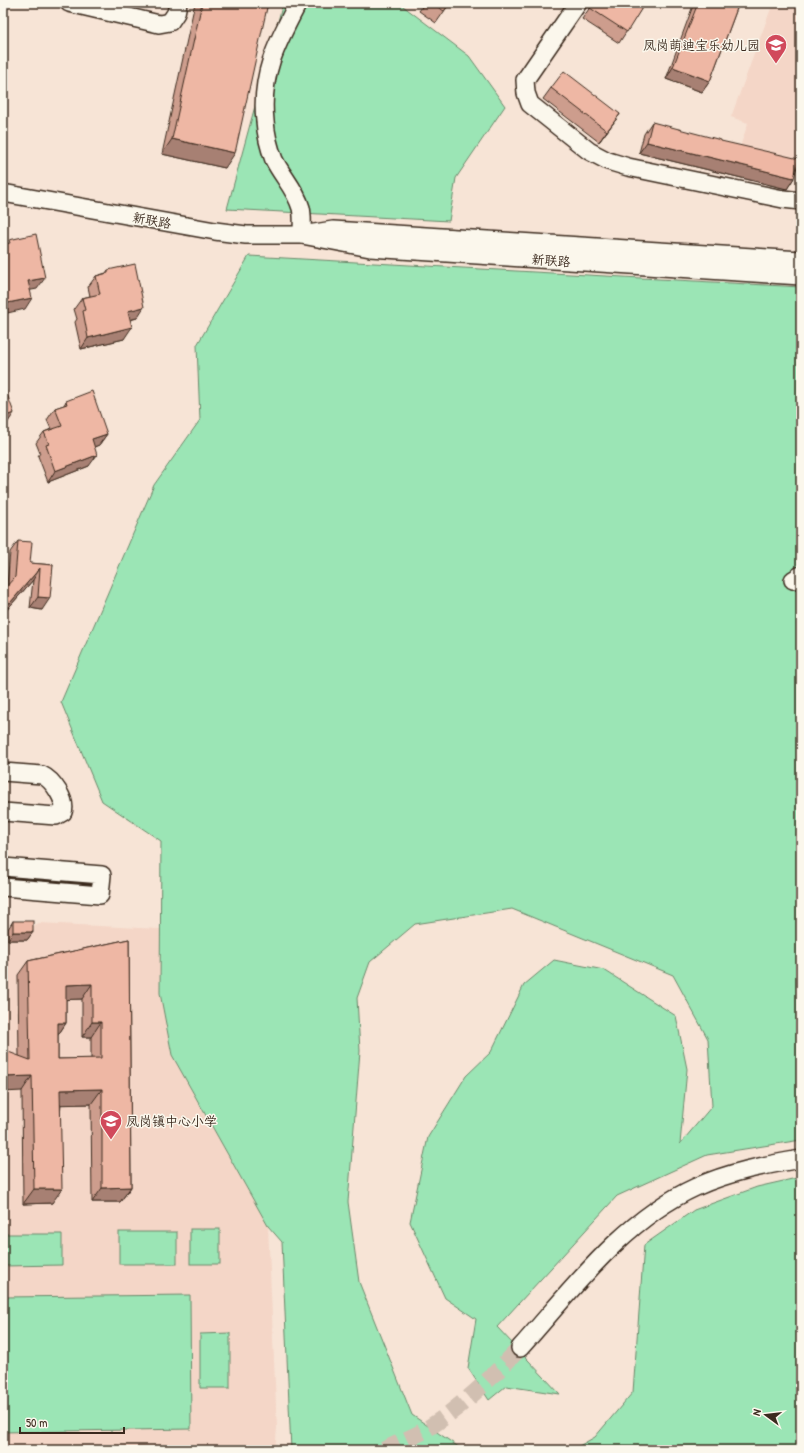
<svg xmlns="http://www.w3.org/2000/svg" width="804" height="1453" viewBox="0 0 804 1453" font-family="'Patrick Hand','LXGW WenKai TC',sans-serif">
	<rect width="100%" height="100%" fill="#f7e4d6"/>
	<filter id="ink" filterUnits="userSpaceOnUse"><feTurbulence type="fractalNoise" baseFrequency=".025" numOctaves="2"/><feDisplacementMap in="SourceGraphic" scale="8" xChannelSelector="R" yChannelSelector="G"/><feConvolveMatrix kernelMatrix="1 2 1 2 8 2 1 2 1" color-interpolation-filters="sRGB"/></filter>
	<g filter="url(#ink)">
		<g fill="#f4d6c7">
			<polygon points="773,3 789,3 801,12 801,171 737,156 748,123 731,117"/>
			<polygon points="39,923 160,929 160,993 172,1055 268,1226 277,1428 275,1450 3,1450 3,929 28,929"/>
		</g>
		<g fill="#9be5b5" stroke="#6b886a">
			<polygon points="283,3 399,3 469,56 505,106 456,178 449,221 227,209"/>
			<polygon points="249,256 801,287 801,621 797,623 801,658 801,1140 707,1155 617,1196 497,1327 560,1394 506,1386 489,1400 468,1368 476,1319 445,1298 410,1222 428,1137 466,1076 491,1052 524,985 554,960 604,970 676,1016 687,1069 680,1144 712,1106 708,1039 673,975 512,909 415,924 370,962 357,998 360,1051 348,1202 359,1282 412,1415 463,1450 291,1450 282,1242 268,1226 172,1055 160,993 161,841 102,801 61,702 154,485 200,420 197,345"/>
			<polygon points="801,1177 801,1450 572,1450 595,1437 633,1392 644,1245 694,1210 757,1187"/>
			<rect x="190" y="1229" width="30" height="35"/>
			<rect x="119" y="1232" width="58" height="32"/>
			<polygon points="4,1234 62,1234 62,1265 4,1266"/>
			<polygon points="190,1295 191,1429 3,1432 3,1297"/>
			<polygon points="230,1333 230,1388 200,1388 200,1334"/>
		</g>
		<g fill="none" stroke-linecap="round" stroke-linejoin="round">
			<path stroke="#d1bfb1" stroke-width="17" stroke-dasharray="17 8" stroke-linecap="butt" d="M 384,1450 C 396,1444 408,1439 420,1433 C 458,1411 489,1380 520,1348"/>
			<g stroke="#3b2a1e" stroke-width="20">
				<g id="minor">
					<polyline points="69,3 159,24 170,22 176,13 178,3"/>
					<polyline points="578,3 525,80 526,93 530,104 589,151 608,161 628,167 783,199 801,201"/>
					<path d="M 3,193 L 215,231 L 246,235 L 302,235 C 302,227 303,216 301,208 C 296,190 282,176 274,160 C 269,147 266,135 265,121 C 260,74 277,43 298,3"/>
					<polyline points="801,260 333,230 302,235 370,248 801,276"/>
					<polyline points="793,580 801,575"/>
					<path d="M 3,772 L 42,775 C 53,780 67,801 63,812 L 56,816 L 3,812"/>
					<polyline points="3,867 102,875 100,895 3,887"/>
					<path d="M 520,1348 C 572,1290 623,1220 696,1187 C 729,1172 765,1165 801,1159"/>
				</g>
			</g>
			<use href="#minor" stroke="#fbf7ec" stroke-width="17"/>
		</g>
		<g fill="#cd9d8d" stroke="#3b2a1e" fill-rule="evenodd">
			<polygon points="195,3 268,3 225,168 162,154"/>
			<polygon points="416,3 450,3 436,23 419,11 422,7"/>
			<polygon points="593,3 645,3 619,43 582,19"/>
			<polygon points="694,3 739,3 710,81 702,92 666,79"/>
			<polygon points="551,88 620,114 599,142 543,99"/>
			<polygon points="652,122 794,178 787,189 639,153 644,134"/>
			<polygon points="108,270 137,318 130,320 124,339 81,349 75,322 77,319 74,309 82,298 90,296 88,287 96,276 106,273"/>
			<polygon points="66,401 107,434 99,445 94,447 89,466 48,482 38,456 40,453 36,443 44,432 51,429 47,420 55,408 64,405"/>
			<polygon points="18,541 30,563 53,565 42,610 30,608 33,580 3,614 3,590 7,585 10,552"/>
			<polygon points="13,921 33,932 27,940 8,940 8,929"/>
			<path d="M 129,939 L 131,1187 L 120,1202 L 92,1202 L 91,1104 L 61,1104 L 52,1203 L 23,1204 L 22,1091 L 19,1056 L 18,975 L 28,961 ZM 66,999 L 82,999 L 82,1037 L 91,1037 L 91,1059 L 58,1059 L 58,1035 L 66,1023 Z"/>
		</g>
		<g fill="#a78073" stroke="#3b2a1e">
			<polygon points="673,67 710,81 702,92 666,79"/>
			<polygon points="620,114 612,125 599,142 607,131"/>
			<polygon points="172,139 235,153 225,168 162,154"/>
			<polygon points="647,142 794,178 787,189 639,153"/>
			<polygon points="45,278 37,289 21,292 28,281"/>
			<polygon points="32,298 25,309 3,314 3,304"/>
			<polygon points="144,307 137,318 120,322 128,311"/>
			<polygon points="132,327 124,339 81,349 88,338"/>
			<polygon points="14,413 6,425 3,426 3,417"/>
			<polygon points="107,434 99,445 84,451 92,439"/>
			<polygon points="97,455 89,466 48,482 55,471"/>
			<polygon points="40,568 33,580 3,614 10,603"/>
			<polygon points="38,597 50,598 42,610 30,608"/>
			<polygon points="13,932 33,932 27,940 8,940"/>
			<polygon points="92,984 82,999 56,1000 66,985"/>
			<polygon points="92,1022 101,1022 91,1037 82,1037"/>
			<polygon points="58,1023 66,1023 56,1038"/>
			<polygon points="32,1076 22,1091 3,1092 3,1077"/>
			<polygon points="102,1089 91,1104 50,1105 60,1090"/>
			<polygon points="131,1187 120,1202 92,1202 102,1188"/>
			<polygon points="34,1189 62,1189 52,1203 23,1204"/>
		</g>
		<g fill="#eeb7a4" stroke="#3b2a1e" fill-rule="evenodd">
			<polygon points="202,3 268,3 235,153 172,139"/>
			<polygon points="432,3 450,3 444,11"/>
			<polygon points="594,3 645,3 627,32 590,8"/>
			<polygon points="698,3 739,3 710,81 673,67"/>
			<polygon points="564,71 620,114 607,131 551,88"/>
			<polygon points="652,122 721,140 721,141 799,159 794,178 647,142"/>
			<polygon points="36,234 45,278 28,281 32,298 3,304 3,244 10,243 9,240"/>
			<polygon points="135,264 144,307 128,311 132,327 88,338 83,311 85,310 82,298 100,294 96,276 108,273 108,270"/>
			<polygon points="3,383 14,413 3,417"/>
			<polygon points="92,391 107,434 92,439 97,455 55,471 46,445 49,444 44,432 62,426 55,408 67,404 66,401"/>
			<polygon points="18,541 32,542 30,563 53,565 50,598 38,597 40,568 10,603 3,597 3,590 15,577"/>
			<rect x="13" y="921" width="20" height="11"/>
			<path d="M 129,939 L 131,1187 L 102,1188 L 102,1089 L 60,1090 L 62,1189 L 34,1189 L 32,1076 L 3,1077 L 3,1050 L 30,1060 L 28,961 ZM 92,984 L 92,1022 L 101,1022 L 101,1058 L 58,1059 L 58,1023 L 66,1023 L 66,985 Z"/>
		</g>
	</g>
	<defs>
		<g id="school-pin" transform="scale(1.15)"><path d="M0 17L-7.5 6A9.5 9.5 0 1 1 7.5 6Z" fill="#d1495b" stroke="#fbf7ec"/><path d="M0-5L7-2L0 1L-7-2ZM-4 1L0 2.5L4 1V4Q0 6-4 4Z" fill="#fff"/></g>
	</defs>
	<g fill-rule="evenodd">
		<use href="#school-pin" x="776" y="45"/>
		<use href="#school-pin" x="111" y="1121"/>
	</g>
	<g text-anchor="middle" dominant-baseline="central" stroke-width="3" stroke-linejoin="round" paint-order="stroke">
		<g font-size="13" fill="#3b2a1e" stroke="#fbf7ec" text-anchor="end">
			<text x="760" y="45">凤岗萌迪宝乐幼儿园</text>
			<text x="126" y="1121" text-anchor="start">凤岗镇中心小学</text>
		</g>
		<g font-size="13" fill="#3b2a1e" stroke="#fbf7ec">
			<text transform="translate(152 220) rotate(10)">新联路</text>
			<text transform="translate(551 260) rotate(4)">新联路</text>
		</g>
	</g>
	<rect width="804" height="1453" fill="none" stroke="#fbf7ec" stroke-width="16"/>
	<rect x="8" y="8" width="788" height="1437" fill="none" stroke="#3b2a1e" stroke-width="1.5" filter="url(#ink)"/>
	<g transform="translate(766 1415) rotate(285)" stroke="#fbf7ec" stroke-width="3" paint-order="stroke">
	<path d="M0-3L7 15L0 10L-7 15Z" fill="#3b2a1e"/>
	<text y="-6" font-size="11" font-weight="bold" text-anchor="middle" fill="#3b2a1e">N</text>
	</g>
	<path d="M20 1427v6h104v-6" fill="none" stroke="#3b2a1e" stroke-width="2"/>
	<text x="26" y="1427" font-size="12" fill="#3b2a1e" stroke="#fbf7ec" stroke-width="3" paint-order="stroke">50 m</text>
</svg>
